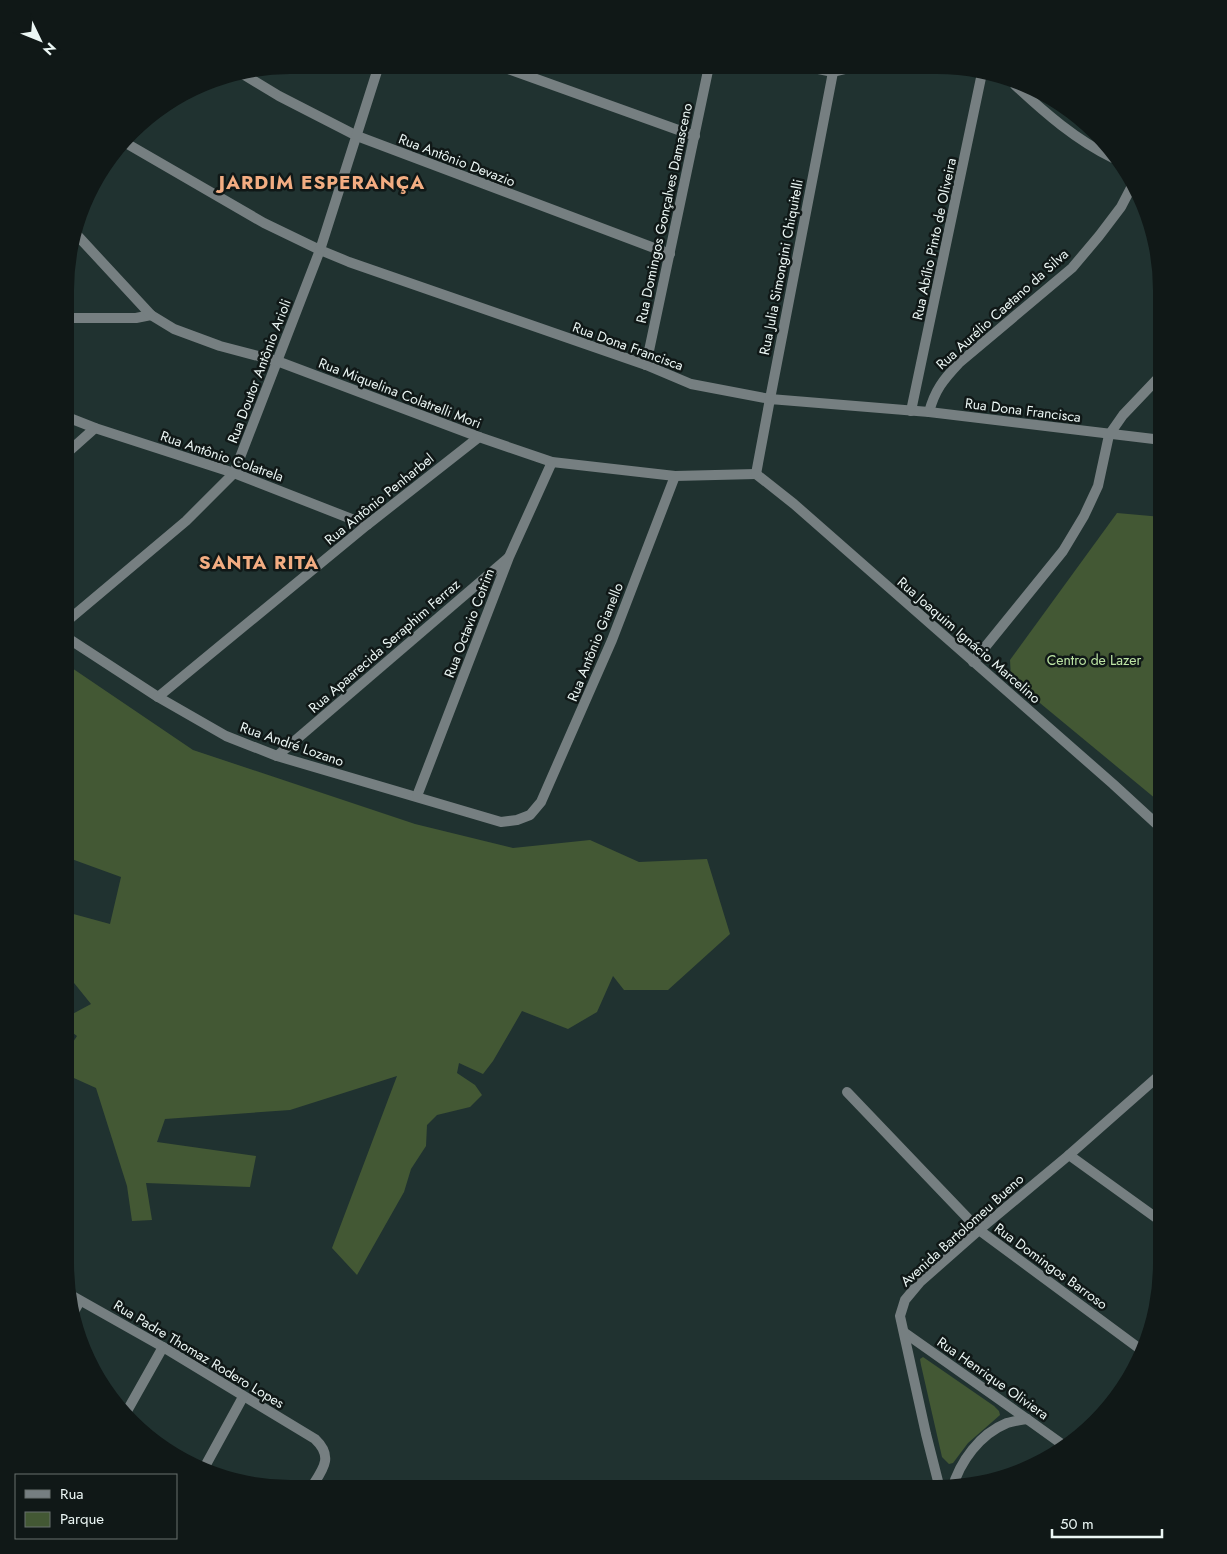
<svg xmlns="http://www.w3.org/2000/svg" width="1227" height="1554" viewBox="0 0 1227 1554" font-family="Jost,sans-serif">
	<rect width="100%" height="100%" fill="#203230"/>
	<g fill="#435834">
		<polygon points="1117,513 1162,517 1162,804 1011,679 1010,660"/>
		<polygon points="66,664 193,750 415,824 513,848 590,840 639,862 707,859 730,934 668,990 624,990 613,976 597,1012 568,1029 522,1011 493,1061 483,1074 459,1063 457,1073 475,1085 482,1095 470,1107 437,1115 427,1125 426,1146 411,1169 404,1192 357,1275 332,1248 397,1076 290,1110 165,1119 157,1142 256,1156 250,1187 146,1183 152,1220 132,1221 127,1186 96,1088 65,1074 65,1054 77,1036 65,1027 65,1018 91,1004 66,973 66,912 110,924 121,877 66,857"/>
		<polygon points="923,1357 994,1406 999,1411 1000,1415 968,1443 953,1463 949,1464 942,1457 921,1365 920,1359"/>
	</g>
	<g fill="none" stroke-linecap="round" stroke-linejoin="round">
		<g stroke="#767f81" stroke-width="10">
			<polyline points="500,66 695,136"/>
			<polyline points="804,66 833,72 854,67"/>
			<polyline points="241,73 279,96 357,136 670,254"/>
			<path d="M 1015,85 C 1045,113 1076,140 1113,158"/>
			<polyline points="124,142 264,223 320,250 349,262 646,365 691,384 770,399 834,67"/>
			<polyline points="67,318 136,318 151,315"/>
			<polyline points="646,365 709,66"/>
			<polyline points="911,411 982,73"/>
			<path d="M 929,412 C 935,390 943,380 959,363 L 1072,268 L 1099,236 L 1121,207 L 1134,182"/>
			<polyline points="67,417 95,428 234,473 367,525"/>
			<polyline points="67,453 95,428"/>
			<polyline points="66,622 186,521 234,473 320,250 379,65"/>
			<polyline points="66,637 158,697 226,736 277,756 501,822 517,820 530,815 541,802 612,640 675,476"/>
			<polyline points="973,662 1063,551 1084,516 1098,486 1109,435 1123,415 1162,374"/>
			<polyline points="158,697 367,525 479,437"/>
			<polyline points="277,756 508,558"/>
			<polyline points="417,796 509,557 552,462"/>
			<polyline points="847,1092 979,1230 1140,1349"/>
			<polyline points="1069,1155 1162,1222"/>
			<path d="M 69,1294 L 163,1347 L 315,1439 C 334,1457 323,1469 311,1488"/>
			<polyline points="72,1315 80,1301"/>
			<polyline points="127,1411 163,1347"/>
			<polyline points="1027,1419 1066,1447"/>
			<polyline points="203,1470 243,1397"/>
		</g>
		<g stroke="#767f81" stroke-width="10">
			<polyline points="76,234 151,315 174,329 220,346 277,361 479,437 552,462 675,476 756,474"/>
			<polyline points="756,474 794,504 1113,784 1162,829"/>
			<polyline points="756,474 770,399 929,412 1162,440"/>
			<polyline points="905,1333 1027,1419"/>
			<polyline points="940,1489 926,1434 900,1316 905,1300 920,1282 979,1230 1069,1155 1162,1073"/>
			<path d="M 952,1489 C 960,1461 980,1434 1007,1423 C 1013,1421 1021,1420 1027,1419"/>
		</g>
	</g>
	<g text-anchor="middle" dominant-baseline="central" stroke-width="5" stroke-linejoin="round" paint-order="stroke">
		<g font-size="14" fill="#ebf6f4" stroke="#101817">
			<text transform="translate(457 160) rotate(21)">Rua Antônio Devazio</text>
			<text transform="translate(664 213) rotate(-78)">Rua Domingos Gonçalves Damasceno</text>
			<text transform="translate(934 239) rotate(-78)">Rua Abílio Pinto de Oliveira</text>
			<text transform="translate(781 267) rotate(-79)">Rua Julia Simongini Chiquitelli</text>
			<text transform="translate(1002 309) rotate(-42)">Rua Aurélio Caetano da Silva</text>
			<text transform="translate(628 346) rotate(20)">Rua Dona Francisca</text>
			<text transform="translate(259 371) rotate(-69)">Rua Doutor Antônio Arioli</text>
			<text transform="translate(400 393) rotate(21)">Rua Miquelina Colatrelli Mori</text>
			<text transform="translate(1023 410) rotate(7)">Rua Dona Francisca</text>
			<text transform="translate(222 456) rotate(19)">Rua Antônio Colatrela</text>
			<text transform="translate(379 499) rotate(-39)">Rua Antônio Penharbel</text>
			<text transform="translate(469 623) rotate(-69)">Rua Octavio Cotrim</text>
			<text transform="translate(969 640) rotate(41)">Rua Joaquim Ignácio Marcelino</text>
			<text transform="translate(595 642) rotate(-68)">Rua Antônio Gianello</text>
			<text transform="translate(384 646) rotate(-41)">Rua Apaarecida Seraphim Ferraz</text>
			<text transform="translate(292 744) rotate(19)">Rua André Lozano</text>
			<text transform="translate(962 1230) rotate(-42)">Avenida Bartolomeu Bueno</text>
			<text transform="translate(1051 1266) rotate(36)">Rua Domingos Barroso</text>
			<text transform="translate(199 1354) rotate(31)">Rua Padre Thomaz Rodero Lopes</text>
			<text transform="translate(993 1378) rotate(35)">Rua Henrique Oliviera</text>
		</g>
		<g font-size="14" fill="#bee5a5" stroke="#101817">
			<text x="1094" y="660">Centro de Lazer</text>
		</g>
		<g font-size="19" font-weight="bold" letter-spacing="1" fill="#f3ad82" stroke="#101817">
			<text x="322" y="182">JARDIM ESPERANÇA</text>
			<text x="259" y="562">SANTA RITA</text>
		</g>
	</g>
	<path d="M0 0H1227V1554H0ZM290 74H937A216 216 0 0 1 1153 290V1264A216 216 0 0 1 937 1480H290A216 216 0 0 1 74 1264V290A216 216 0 0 1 290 74Z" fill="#101817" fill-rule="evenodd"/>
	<rect x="15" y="1474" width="162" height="65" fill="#101817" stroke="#68716f"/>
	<rect x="25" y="1490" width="25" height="8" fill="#767f81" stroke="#68716f"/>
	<text x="60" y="1499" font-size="15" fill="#ebf6f4">Rua</text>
	<rect x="25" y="1512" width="25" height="15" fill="#435834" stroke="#68716f"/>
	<text x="60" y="1524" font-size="15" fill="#ebf6f4">Parque</text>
	<g transform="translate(40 40) rotate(133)" stroke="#101817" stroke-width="4" paint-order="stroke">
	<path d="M0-4L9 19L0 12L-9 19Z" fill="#ebf6f4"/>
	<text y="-8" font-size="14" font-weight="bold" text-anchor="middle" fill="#ebf6f4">N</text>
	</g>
	<path d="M1052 1529v8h110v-8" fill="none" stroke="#ebf6f4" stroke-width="2.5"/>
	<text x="1060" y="1529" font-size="15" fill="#ebf6f4" stroke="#101817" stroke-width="4" paint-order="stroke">50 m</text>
</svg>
